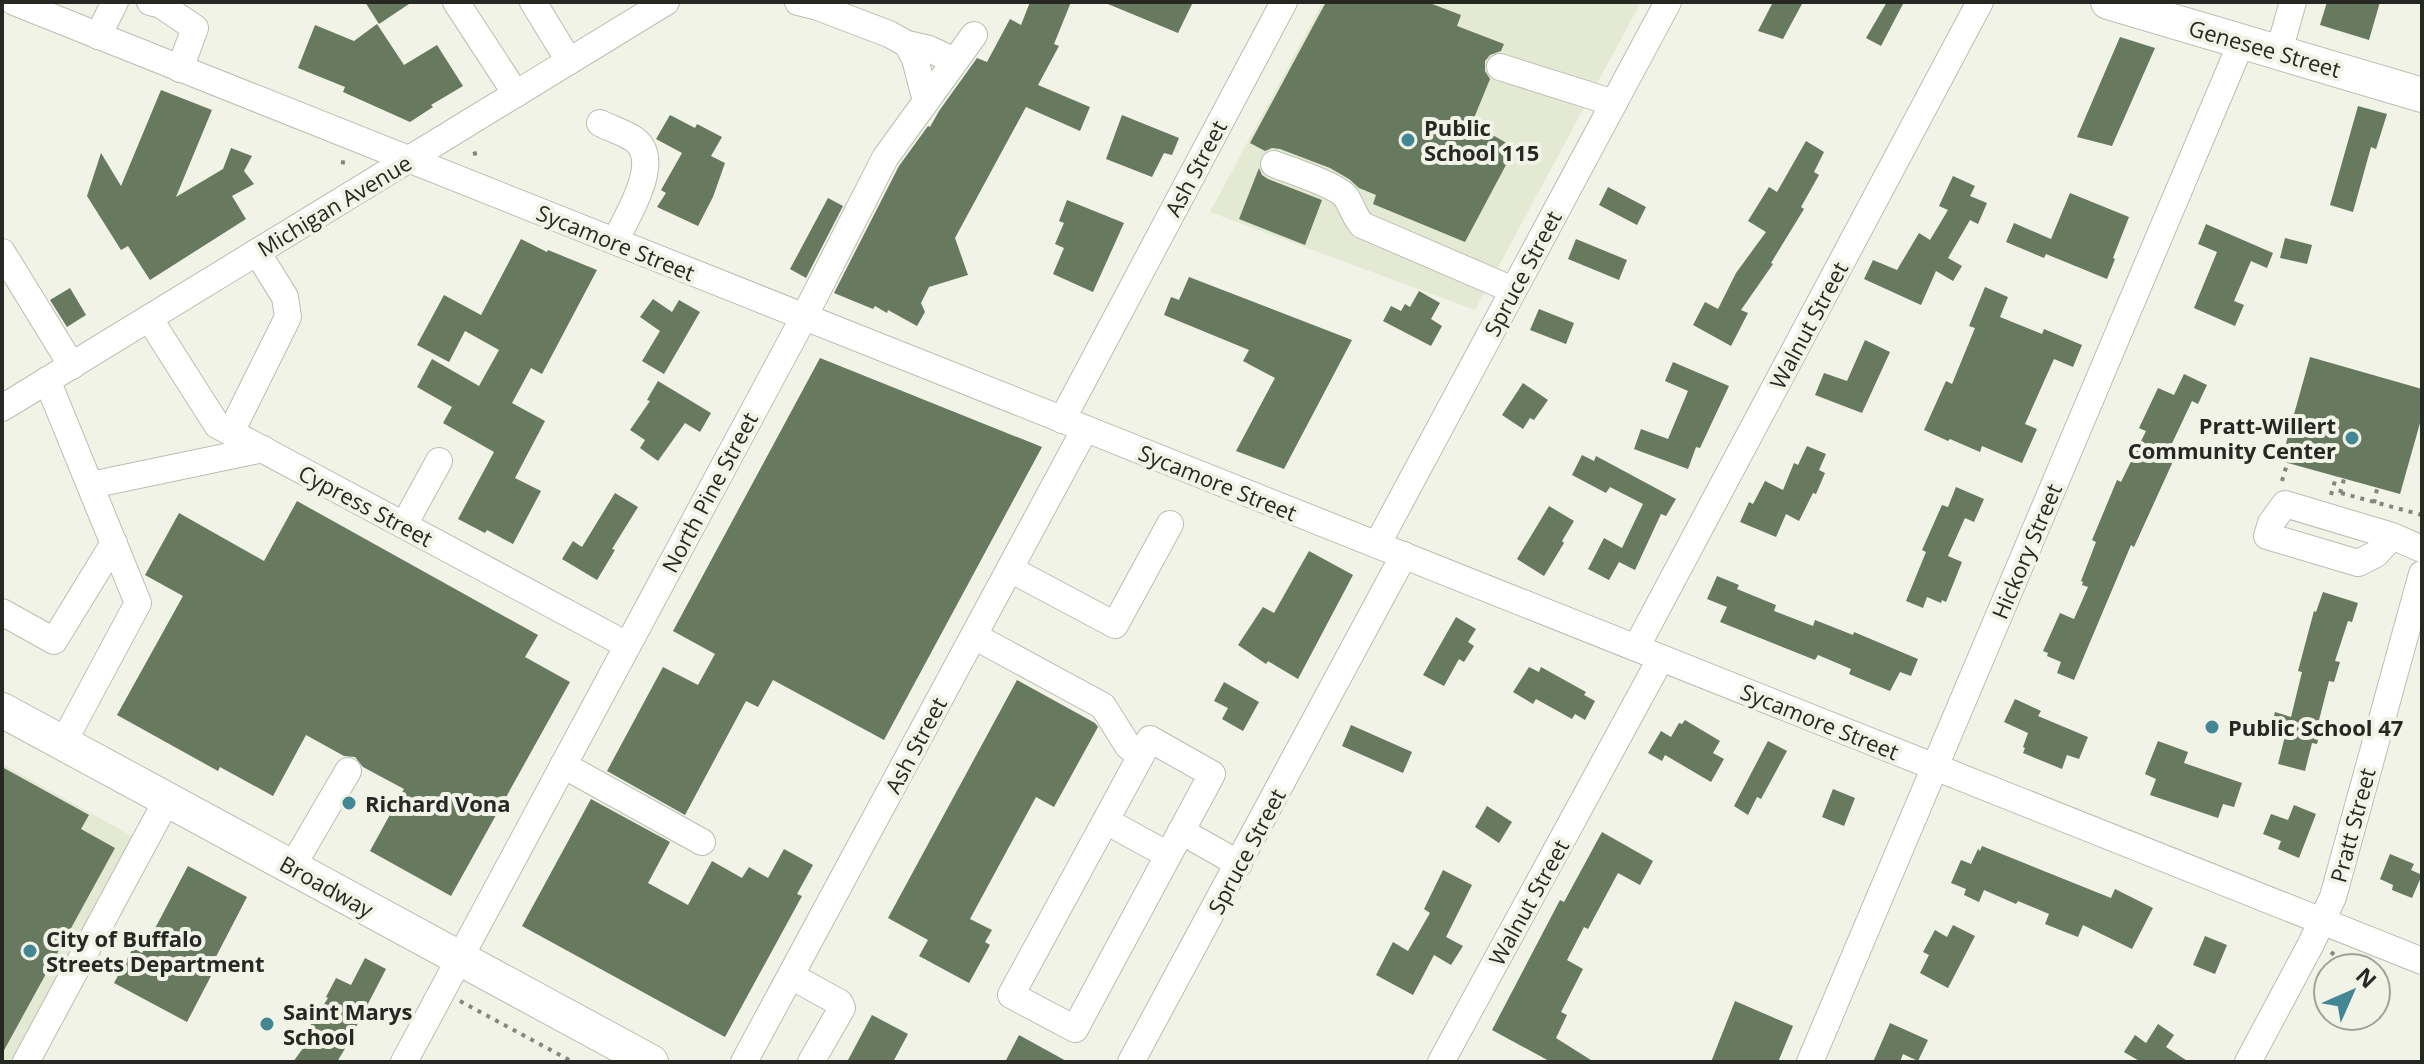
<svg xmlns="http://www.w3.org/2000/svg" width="2424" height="1064" viewBox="0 0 2424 1064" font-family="'Open Sans',sans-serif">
	<rect width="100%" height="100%" fill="#f0f3e6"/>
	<g fill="#e4e9d4">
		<polygon points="1323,2 1641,2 1475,310 1210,212"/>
		<polygon points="2,764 134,837 13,1062 2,1062"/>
	</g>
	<g fill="#67795e">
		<polygon points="365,2 412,2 379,24"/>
		<polygon points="1030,2 1071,2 1054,44 1059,46 1038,85 1090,107 1080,131 1026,107 955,238 968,275 929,287 921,303 925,312 917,326 888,310 887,313 875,306 873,309 834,293 899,166 928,126 930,127 939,111 977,58 987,62 1010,19 1021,25"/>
		<polygon points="1103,2 1193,2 1178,33"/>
		<polygon points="1326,2 1427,2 1461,15 1457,26 1504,44 1501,51 1490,55 1485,61 1485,71 1490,79 1472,123 1515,148 1465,242 1373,204 1376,195 1359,188 1349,179 1330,168 1280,149 1272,148 1265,151 1250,143"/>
		<polygon points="1773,2 1803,2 1783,39 1758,31"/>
		<polygon points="1887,2 1904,2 1881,46 1866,38"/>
		<polygon points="2327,2 2380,2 2369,40 2320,25"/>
		<polygon points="377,24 404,65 437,45 463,86 431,105 433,107 410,122 343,92 345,87 298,68 315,25 354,41"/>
		<polygon points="2120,37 2155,48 2112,146 2077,137"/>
		<polygon points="161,90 212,110 176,197 223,169 231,148 252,156 244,171 254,184 232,196 246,219 150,280 128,246 121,250 87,196 101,153 121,186"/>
		<polygon points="2358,106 2387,114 2376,149 2371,147 2353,212 2330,205"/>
		<polygon points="670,115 695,128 697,124 722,137 711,156 725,163 713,197 698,226 657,207 666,193 661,190 682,153 656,139"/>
		<polygon points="1122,115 1179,138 1172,155 1164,153 1152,177 1106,159"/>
		<polygon points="1806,141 1824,152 1814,172 1819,175 1801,207 1804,209 1771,263 1773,264 1741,310 1748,313 1731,346 1693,325 1705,302 1718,309 1736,273 1766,232 1748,221 1769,187 1777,192"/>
		<polygon points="1259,168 1262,175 1268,179 1322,200 1305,245 1239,219"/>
		<polygon points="1953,176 1975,186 1970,196 1987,203 1978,224 1970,220 1948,258 1962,266 1953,281 1936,271 1921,305 1864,279 1873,260 1897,270 1919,233 1930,240 1948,210 1939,206"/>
		<polygon points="1608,187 1646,207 1637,225 1599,205"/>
		<polygon points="2070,193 2129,217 2113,258 2115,259 2107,279 2046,254 2044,258 2006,242 2014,223 2051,239"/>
		<polygon points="828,198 843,206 806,278 790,269"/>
		<polygon points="1067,200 1124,223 1093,292 1053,274 1064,248 1055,244 1064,223 1059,221"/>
		<polygon points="2206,224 2273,253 2267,268 2251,261 2234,301 2244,305 2235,326 2194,308 2217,252 2198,244"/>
		<polygon points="2285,238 2312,245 2307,264 2280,258"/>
		<polygon points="521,239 547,252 548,250 597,270 542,374 531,368 512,403 545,421 515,478 541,491 513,544 487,530 485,533 458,519 494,452 443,423 452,407 417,387 432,359 479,386 499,350 465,331 449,362 417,345 444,295 481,315"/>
		<polygon points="1576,239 1627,260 1619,280 1568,259"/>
		<polygon points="1189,277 1352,340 1284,469 1236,451 1275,378 1243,361 1249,350 1164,315 1171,297 1179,300"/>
		<polygon points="1985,287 2008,297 2000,317 2042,334 2044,329 2082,345 2073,367 2054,359 2025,424 2037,429 2022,463 1982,446 1980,452 1950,439 1948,441 1924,430 1946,381 1952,384 1975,328 1969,326"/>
		<polygon points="70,288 86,315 67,327 50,300"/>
		<polygon points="1419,291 1440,303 1431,319 1442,326 1431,346 1383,321 1391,306 1401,311 1405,304 1410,307"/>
		<polygon points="653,299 672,312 679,300 700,312 664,374 642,361 660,331 640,317"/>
		<polygon points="1539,309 1574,323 1566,344 1530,330"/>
		<polygon points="1865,340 1890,352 1862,413 1815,395 1824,373 1847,381"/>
		<polygon points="2310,357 2422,389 2422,416 2400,494 2281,461"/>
		<polygon points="820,358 1042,447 884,740 773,680 758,707 746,701 685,815 607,771 663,667 698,685 715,654 673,631"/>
		<polygon points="1673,362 1729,386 1700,448 1696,447 1688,469 1634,449 1641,429 1668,439 1688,391 1665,381"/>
		<polygon points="2184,374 2207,385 2198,404 2192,401 2167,454 2175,457 2134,547 2131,545 2074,680 2057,673 2061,662 2047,656 2048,653 2043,651 2060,613 2074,619 2088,587 2082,585 2083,582 2081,581 2096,542 2092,540 2117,480 2121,482 2146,431 2139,428 2158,388 2174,395"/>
		<polygon points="658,381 711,413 700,432 685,423 658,461 640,448 645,440 630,430 650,401 647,400"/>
		<polygon points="1523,383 1548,400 1534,420 1530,418 1523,429 1502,415"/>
		<polygon points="1807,446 1826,454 1819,470 1825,473 1816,494 1813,493 1799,521 1786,514 1776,537 1740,522 1749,502 1753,504 1765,481 1783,490 1794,463 1798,465"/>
		<polygon points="1582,455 1594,461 1596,456 1676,499 1666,516 1661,514 1635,570 1619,562 1609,580 1588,569 1604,538 1622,548 1643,504 1610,487 1606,493 1572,475"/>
		<polygon points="1956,487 1984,499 1974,522 1965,518 1948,556 1962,562 1946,602 1942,600 1941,603 1927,597 1923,608 1906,601 1926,552 1922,550 1942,505 1948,507"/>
		<polygon points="615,493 638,507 612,549 615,550 597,580 562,559 573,541 582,547"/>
		<polygon points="297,501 538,635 525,657 570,682 451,896 370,851 404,789 363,767 355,757 344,756 306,735 273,796 220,767 218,771 117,715 183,596 145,575 179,513 264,561"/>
		<polygon points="1549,506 1574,521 1562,541 1564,543 1544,576 1517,559"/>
		<polygon points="1309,551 1353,575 1298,679 1268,661 1266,664 1238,645 1263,607 1274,613"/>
		<polygon points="1717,576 1739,585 1737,589 1776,605 1774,611 1813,626 1815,620 1853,635 1854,632 1918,659 1911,676 1900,672 1890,691 1849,674 1851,669 1818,655 1815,660 1720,622 1727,607 1707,599"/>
		<polygon points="2323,592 2358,603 2352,622 2348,621 2335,661 2340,662 2334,682 2329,681 2318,724 2322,725 2317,744 2312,743 2305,771 2278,764 2285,736 2270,732 2275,712 2291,717 2302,672 2298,671 2314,611 2316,612"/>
		<polygon points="1456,617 1476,629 1468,642 1474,646 1464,662 1459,659 1444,686 1423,675"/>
		<polygon points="1529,667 1539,672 1541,667 1586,692 1584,695 1595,701 1585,720 1575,714 1572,719 1536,699 1533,704 1513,692"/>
		<polygon points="1017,680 1095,723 1098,727 1054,807 1036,797 970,919 992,930 985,942 990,945 969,983 919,956 928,940 888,918"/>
		<polygon points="1224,682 1259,702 1243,731 1222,719 1228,708 1214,701"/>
		<polygon points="2015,699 2041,711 2038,716 2088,737 2079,759 2067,755 2062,769 2023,753 2025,748 2023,747 2028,733 2004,722"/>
		<polygon points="1685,720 1720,741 1713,753 1724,759 1711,782 1665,755 1662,761 1648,753 1661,731 1671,737 1679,723 1682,724"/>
		<polygon points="1351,725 1412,752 1403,773 1342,746"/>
		<polygon points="1768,741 1787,751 1761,799 1757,797 1748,815 1734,806"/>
		<polygon points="2158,741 2188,752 2184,763 2242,783 2234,807 2223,804 2218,818 2150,795 2156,779 2145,774"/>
		<polygon points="2,767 89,815 81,829 115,848 2,1054"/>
		<polygon points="1833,789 1855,798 1844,826 1822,817"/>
		<polygon points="591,799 670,842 648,883 688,905 712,861 742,878 749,867 768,878 784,849 813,865 797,894 802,896 725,1037 522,926"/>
		<polygon points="2294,805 2316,814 2299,858 2278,849 2281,841 2263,834 2271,814 2288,820"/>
		<polygon points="1487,806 1512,822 1499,843 1475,827"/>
		<polygon points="1602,832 1653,861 1640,885 1618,873 1588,929 1584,927 1567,960 1583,969 1561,1012 1567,1015 1556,1038 1594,1062 1551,1062 1492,1030 1560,900 1564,902"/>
		<polygon points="1982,846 2111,898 2115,889 2153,908 2132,949 2083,925 2078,937 2045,924 2049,914 2018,901 2016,904 1984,890 1979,902 1964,895 1966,889 1951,883 1961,860 1971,864 1978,849 1980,851"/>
		<polygon points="2390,854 2414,864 2411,870 2422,875 2412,898 2392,890 2393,885 2380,879"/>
		<polygon points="188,866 247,897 207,974 211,976 187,1022 114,983 133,948 142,953"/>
		<polygon points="1443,870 1472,885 1446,937 1463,946 1451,965 1434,955 1413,995 1376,975 1393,942 1408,951 1430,913 1424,909"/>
		<polygon points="1953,925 1975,936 1948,988 1920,973 1929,955 1923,952 1935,930 1947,937"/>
		<polygon points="2205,936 2227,945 2215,974 2193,965"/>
		<polygon points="365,958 386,969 355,1029 356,1030 337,1062 293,1062 314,1033 308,1029 328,998 326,997 336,978 351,985"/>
		<polygon points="1735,1001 1793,1026 1778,1062 1711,1062"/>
		<polygon points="872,1015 908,1034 893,1062 847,1062"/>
		<polygon points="1890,1023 1928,1040 1918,1061 1903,1054 1900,1062 1873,1062"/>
		<polygon points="2158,1024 2174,1035 2166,1047 2189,1062 2141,1062 2124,1052 2135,1035 2146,1043"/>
		<polygon points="1019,1035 1068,1062 1005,1062"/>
	</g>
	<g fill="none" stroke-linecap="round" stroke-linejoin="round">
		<g stroke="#bbbeb1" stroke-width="28">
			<g id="minor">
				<polyline points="14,2 2422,961"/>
				<polyline points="150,2 161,5 195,28 180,69"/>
				<polyline points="456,2 516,94"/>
				<polyline points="533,2 569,61"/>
				<polyline points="798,2 818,7 889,34 907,44 929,49 955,61"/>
				<polyline points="98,36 115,2"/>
				<polyline points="907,44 915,59 926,101"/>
				<polyline points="2279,51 2293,2"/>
				<polyline points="1500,67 1614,103"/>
				<path d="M 600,123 C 611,129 626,133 635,140 C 663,161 626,218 615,241"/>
				<path d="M 1274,164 C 1289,170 1337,185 1346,197 C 1352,206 1354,216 1362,225 L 1513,290"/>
				<polyline points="2,252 72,366"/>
				<polyline points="149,318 217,425 627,645"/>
				<polyline points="47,380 138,603 63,743"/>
				<polyline points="2,408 666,2"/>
				<polyline points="1062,420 1284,2"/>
				<polyline points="231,432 288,317 285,297 257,252"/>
				<polyline points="91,485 263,449"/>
				<polyline points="404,525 439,461"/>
				<polyline points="2392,536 2376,554 2358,563 2267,536 2271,523 2285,504 2392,536 2422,549"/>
				<polyline points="1377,545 1668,2"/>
				<polyline points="1010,569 1115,625 1170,524"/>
				<polyline points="2,612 54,641 114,543"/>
				<polyline points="974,636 1103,706 1128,746 1141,755"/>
				<polyline points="1636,648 1980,2"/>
				<polygon points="1150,739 1212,774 1075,1029 1011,995"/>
				<polyline points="563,765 702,842"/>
				<polyline points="1106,821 1168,855"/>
				<polyline points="1181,831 1239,864"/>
				<polyline points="292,867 348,771"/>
				<polyline points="791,976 840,1003 842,1008 811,1062"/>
				<polyline points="26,1062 167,800"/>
				<polyline points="404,1062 804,317 885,158 974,35"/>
				<polyline points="744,1062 1085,429"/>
				<polyline points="1131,1062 1404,555"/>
				<polyline points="1441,1062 1661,658"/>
				<polyline points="1810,1062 2242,41"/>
				<polyline points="2248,1062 2311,944 2333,897 2422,574"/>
			</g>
		</g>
		<g stroke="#bbbeb1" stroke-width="36">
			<g id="major">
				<polyline points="2108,2 2422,95"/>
				<polyline points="2,710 651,1062"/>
			</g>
		</g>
		<g stroke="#84867e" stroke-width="4" stroke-dasharray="4 6" stroke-linecap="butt">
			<polyline points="473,154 477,153"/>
			<polyline points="341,162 346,163"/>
			<polyline points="2282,481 2287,464"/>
			<polyline points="2340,493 2344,479"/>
			<polyline points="2341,493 2422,515"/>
			<polyline points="2331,495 2336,477"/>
			<polyline points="2374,503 2377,489"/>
			<polyline points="2331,952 2339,959"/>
			<polyline points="460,1001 573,1062"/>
		</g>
		<use href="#minor" stroke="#fff" stroke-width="26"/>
		<use href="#major" stroke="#fff" stroke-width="34"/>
	</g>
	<g fill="#438795" stroke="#f0f3e6" stroke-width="3">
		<circle cx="1408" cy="140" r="8"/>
		<circle cx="2352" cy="438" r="8"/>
		<circle cx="2212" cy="727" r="8"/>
		<circle cx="349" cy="803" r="8"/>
		<circle cx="30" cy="951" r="8"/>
		<circle cx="267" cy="1024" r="8"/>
	</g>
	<g text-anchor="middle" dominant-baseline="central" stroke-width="8" stroke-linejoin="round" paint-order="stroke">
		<g font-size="22" fill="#262823" stroke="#f0f3e6">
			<text transform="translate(2265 48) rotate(16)">Genesee Street</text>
			<text transform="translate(1195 168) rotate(-62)">Ash Street</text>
			<text transform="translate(334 205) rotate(-31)">Michigan Avenue</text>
			<text transform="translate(616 242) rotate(22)">Sycamore Street</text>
			<text transform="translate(1522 273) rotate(-62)">Spruce Street</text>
			<text transform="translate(1808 325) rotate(-62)">Walnut Street</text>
			<text transform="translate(1218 482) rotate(22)">Sycamore Street</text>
			<text transform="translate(709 492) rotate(-62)">North Pine Street</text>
			<text transform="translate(366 505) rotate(28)">Cypress Street</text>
			<text transform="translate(2026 551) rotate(-67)">Hickory Street</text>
			<text transform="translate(1820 721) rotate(22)">Sycamore Street</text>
			<text transform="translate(915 745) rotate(-62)">Ash Street</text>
			<text transform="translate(2352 825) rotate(-75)">Pratt Street</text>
			<text transform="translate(1246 851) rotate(-62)">Spruce Street</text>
			<text transform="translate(327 886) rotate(29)">Broadway</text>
			<text transform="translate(1528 902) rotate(-61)">Walnut Street</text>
		</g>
		<g font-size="22" font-weight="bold" fill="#262823" stroke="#f0f3e6" text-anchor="start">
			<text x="1424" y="127">Public<tspan x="1424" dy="25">School 115</tspan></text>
			<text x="2336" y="425" text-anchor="end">Pratt-Willert<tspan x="2336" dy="25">Community Center</tspan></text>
			<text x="2228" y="727">Public School 47</text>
			<text x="365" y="803">Richard Vona</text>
			<text x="46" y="938">City of Buffalo<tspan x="46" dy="25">Streets Department</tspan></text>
			<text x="283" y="1011">Saint Marys<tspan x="283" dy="25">School</tspan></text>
		</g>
	</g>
	<rect width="2424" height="1064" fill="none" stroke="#262823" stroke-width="8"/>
	<g transform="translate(2352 992) rotate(45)"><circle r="38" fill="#f0f3e6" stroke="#9fa298" stroke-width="2"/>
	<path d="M0-6L14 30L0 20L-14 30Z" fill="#438795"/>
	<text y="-12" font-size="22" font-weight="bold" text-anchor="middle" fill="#262823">N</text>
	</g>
</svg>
